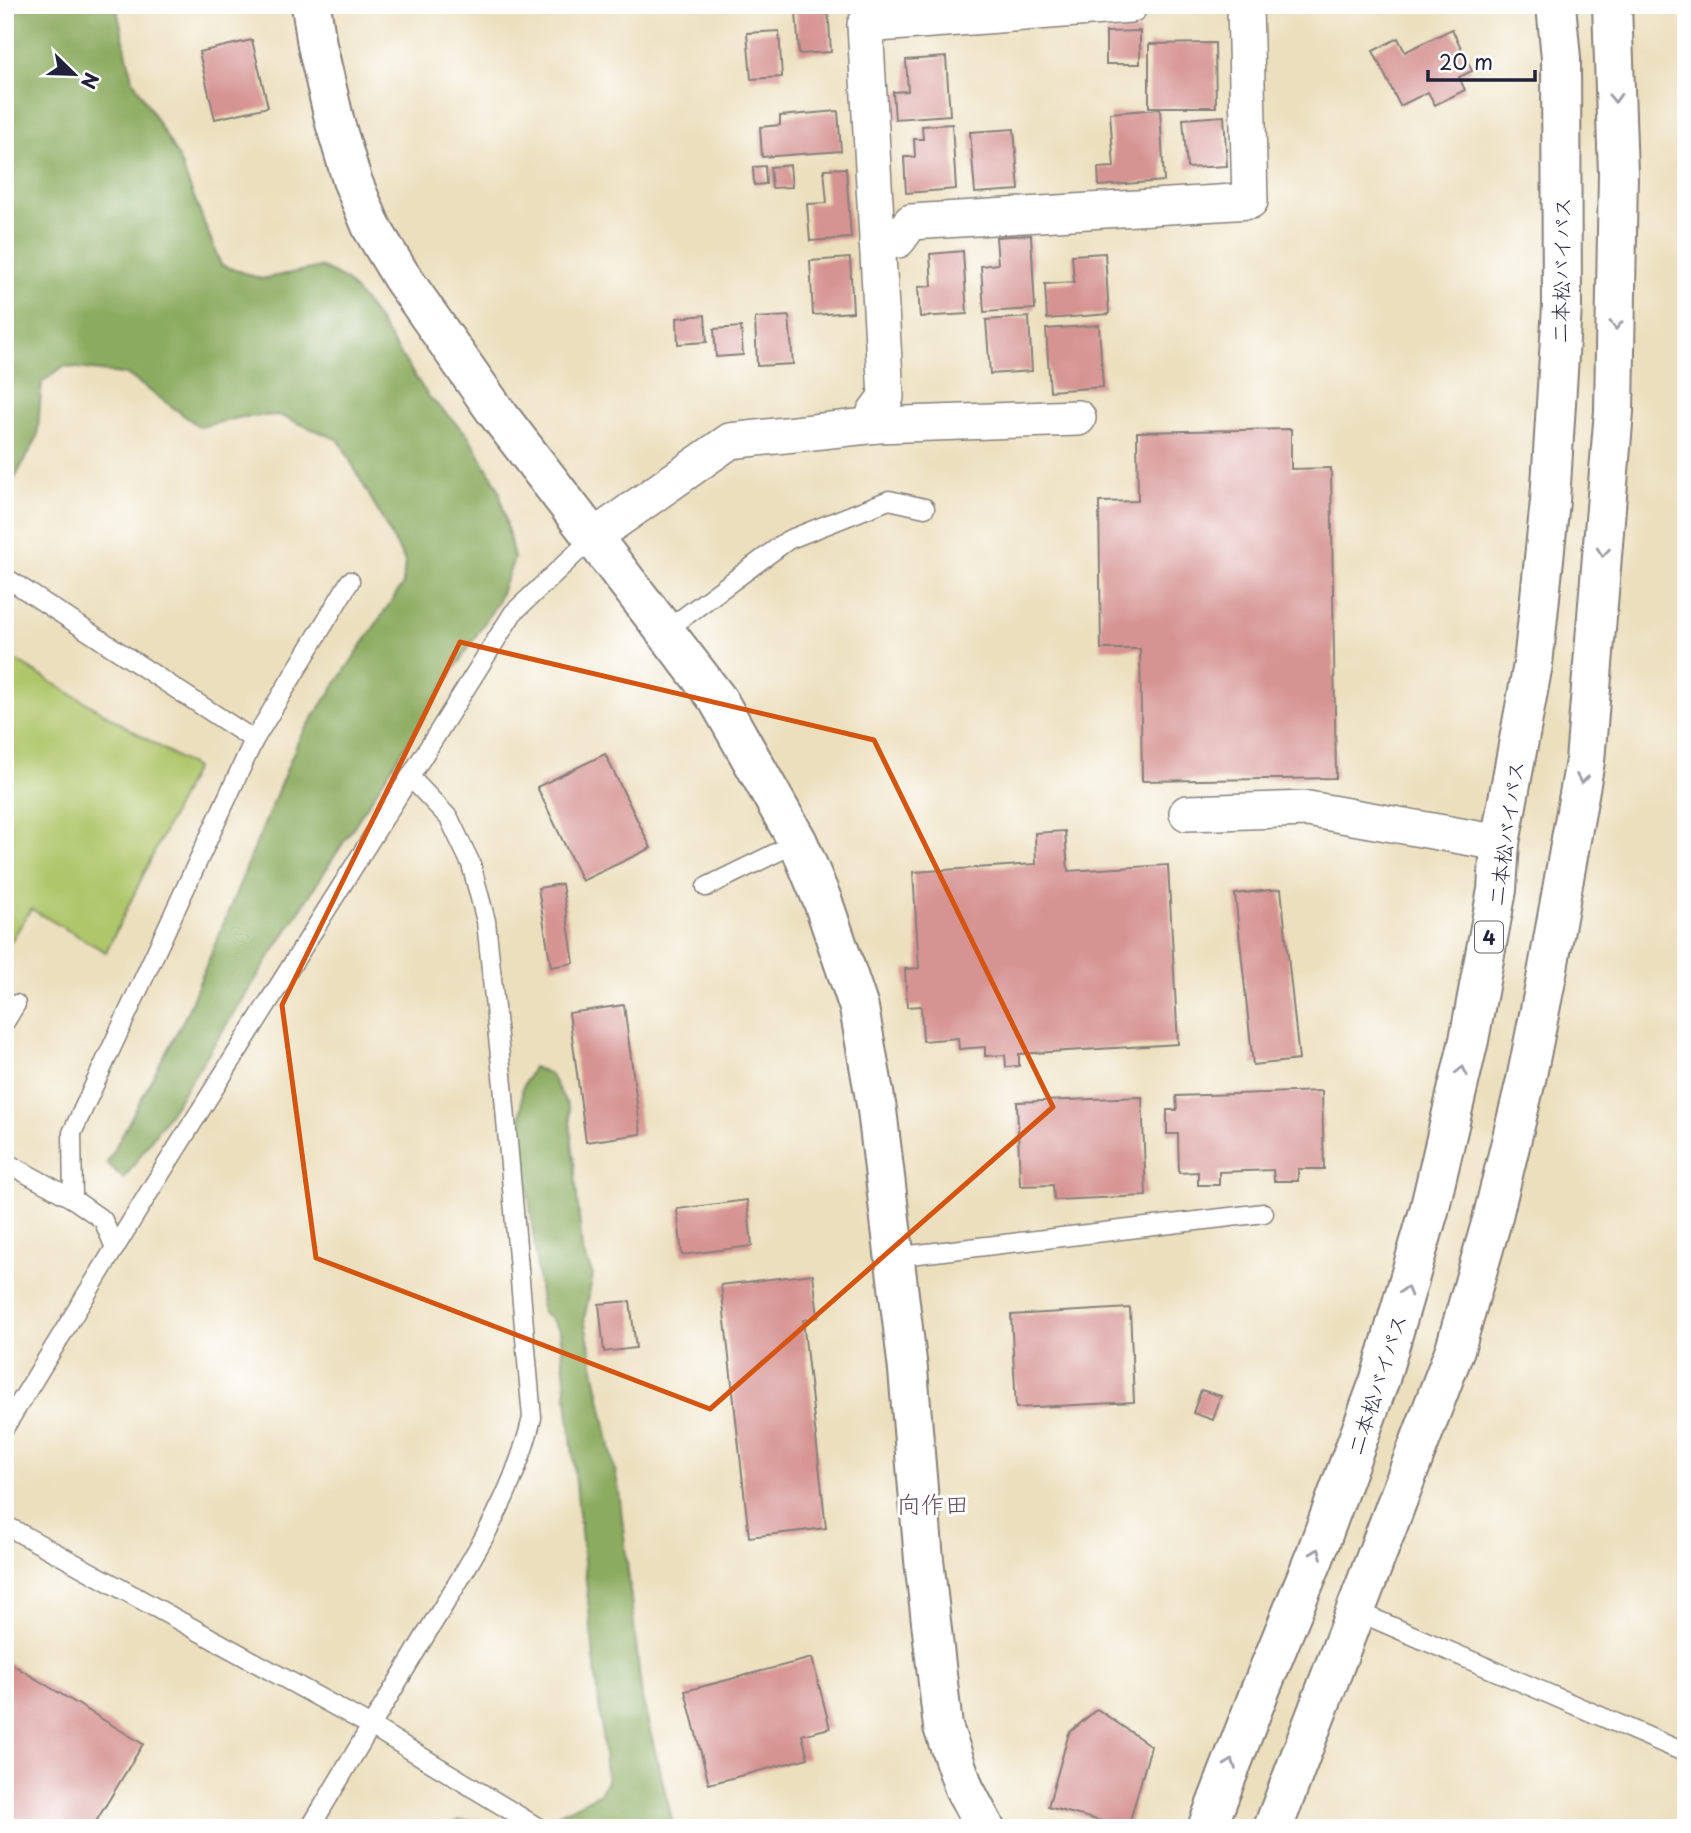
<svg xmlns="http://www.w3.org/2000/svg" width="1691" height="1833" viewBox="0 0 1691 1833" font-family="'Playpen Sans','Klee One',sans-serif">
	<rect width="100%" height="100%" fill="#fff"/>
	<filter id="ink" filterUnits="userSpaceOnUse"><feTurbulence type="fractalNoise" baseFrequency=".0143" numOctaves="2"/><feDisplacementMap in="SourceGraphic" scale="14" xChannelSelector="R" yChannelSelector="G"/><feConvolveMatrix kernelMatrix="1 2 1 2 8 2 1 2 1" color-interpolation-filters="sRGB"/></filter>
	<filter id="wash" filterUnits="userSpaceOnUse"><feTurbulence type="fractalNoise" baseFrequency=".00686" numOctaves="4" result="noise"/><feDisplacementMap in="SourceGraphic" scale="28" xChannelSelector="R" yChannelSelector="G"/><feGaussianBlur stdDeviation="1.57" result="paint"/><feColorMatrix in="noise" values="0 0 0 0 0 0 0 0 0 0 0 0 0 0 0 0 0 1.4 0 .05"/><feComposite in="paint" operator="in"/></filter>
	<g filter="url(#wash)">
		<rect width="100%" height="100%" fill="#ecdfbd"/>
		<polygon fill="#afc66b" stroke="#687453" stroke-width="2" points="5,654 195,768 106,952 31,909 5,951"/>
		<g fill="#8bab5f" stroke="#56664d" stroke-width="2">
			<polygon points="5,5 116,5 132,78 178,157 221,265 261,279 321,267 346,280 369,307 428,396 468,435 499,489 514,559 497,603 175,1105 124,1179 107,1163 186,1015 299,739 403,584 405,561 339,440 279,415 242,417 200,427 128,375 64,366 42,382 37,438 5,496"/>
			<polygon points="533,1067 550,1074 569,1108 582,1250 593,1275 584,1319 619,1491 642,1698 674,1828 446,1828 459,1820 540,1824 599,1794 607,1781 560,1331 551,1319 542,1312 521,1124 522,1089"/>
		</g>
		<g id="blocks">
			<g fill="#d59391">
				<polygon points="828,9 831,52 799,54 796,11"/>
				<polygon points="1452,29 1472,71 1459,77 1465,90 1435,105 1428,92 1400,106 1373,51 1398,38 1405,52"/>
				<polygon points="779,31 782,77 751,79 747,33"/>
				<polygon points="1140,31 1140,64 1106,64 1106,32"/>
				<polygon points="252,40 268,107 215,119 199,52"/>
				<polygon points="1215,43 1216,107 1149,107 1149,44"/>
				<polygon points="946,57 950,115 895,119 893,92 908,91 906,60"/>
				<polygon points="1160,109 1164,181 1099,186 1098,168 1114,167 1110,113"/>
				<polygon points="838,111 841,151 762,157 760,127 780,125 780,116"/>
				<polygon points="1224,116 1227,166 1187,168 1183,119"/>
				<polygon points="952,124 956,189 906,193 904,157 915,157 914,139 923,139 922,126"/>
				<polygon points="1014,129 1019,190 975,193 970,132"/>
				<polygon points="790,165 792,187 772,188 770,167"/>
				<polygon points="765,166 766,184 754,185 753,167"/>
				<polygon points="846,168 851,238 810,241 807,204 827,203 824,169"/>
				<polygon points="1031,235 1035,309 984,312 981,266 998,264 996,237"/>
				<polygon points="963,251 967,314 920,317 918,287 932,286 930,254"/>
				<polygon points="1105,253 1109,314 1047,319 1045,284 1074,282 1072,255"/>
				<polygon points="850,258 853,312 813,315 810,261"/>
				<polygon points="705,315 707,342 678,344 677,318"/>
				<polygon points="789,316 793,364 757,366 755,318"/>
				<polygon points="1029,317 1032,371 990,374 986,320"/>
				<polygon points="1099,325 1103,387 1050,391 1046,329"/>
				<polygon points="741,327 743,355 716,357 714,329"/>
				<polygon points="1291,429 1291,469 1331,468 1336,778 1142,781 1140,649 1101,649 1099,502 1138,501 1137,432"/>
				<polygon points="605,754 651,848 582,881 537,787"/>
				<polygon points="1065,831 1068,871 1168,865 1178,1044 1019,1054 1019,1066 1006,1067 1005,1055 985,1056 985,1047 959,1049 958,1038 923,1041 921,1006 907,1007 905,969 919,968 913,872 1036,864 1035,833"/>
				<polygon points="562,884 574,963 551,967 538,888"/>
				<polygon points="1281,889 1299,1060 1253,1065 1235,894"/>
				<polygon points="624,1005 641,1134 586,1142 569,1013"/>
				<polygon points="1322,1091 1324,1169 1298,1169 1298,1181 1274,1181 1273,1170 1219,1172 1219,1185 1198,1185 1198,1172 1179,1173 1178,1134 1167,1134 1167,1110 1177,1110 1176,1096"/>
				<polygon points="1142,1097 1146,1196 1054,1200 1053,1185 1020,1186 1017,1102"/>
				<polygon points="747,1200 752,1246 682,1255 677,1209"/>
				<polygon points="813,1274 818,1317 803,1320 826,1528 749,1537 721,1285"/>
				<polygon points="630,1301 636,1348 604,1352 599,1304"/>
				<polygon points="1130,1308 1134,1402 1016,1408 1011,1315"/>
				<polygon points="1201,1390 1221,1396 1213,1420 1193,1413"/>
				<polygon points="812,1658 830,1728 802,1735 808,1758 709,1784 685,1691"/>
				<polygon points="5,1660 143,1744 92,1828 5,1828"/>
				<polygon points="1097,1709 1151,1746 1128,1828 1048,1807 1069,1733"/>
			</g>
		</g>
	</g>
	<g filter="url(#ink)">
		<use href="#blocks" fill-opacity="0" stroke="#87807c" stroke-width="2"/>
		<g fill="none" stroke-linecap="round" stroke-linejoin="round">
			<g stroke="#87807c" stroke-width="21">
				<g id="service">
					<polyline points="5,577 254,740"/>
					<polyline points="665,631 788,540 889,500 925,508"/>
					<polyline points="706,887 798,842"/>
					<polyline points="5,1022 16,1004"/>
					<polyline points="5,1162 73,1199"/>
					<polyline points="115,1248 103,1220 73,1199 72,1133 254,740 350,581"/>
					<polyline points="893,1257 1264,1213"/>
					<polyline points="5,1427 151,1189 513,613 592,538"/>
					<polyline points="5,1525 371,1726 539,1828"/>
					<polyline points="1356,1611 1686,1753"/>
					<path d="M 310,1828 C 348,1764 386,1700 425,1636 C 469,1564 512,1501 532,1418 L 503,1085 L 486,921 L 471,864 L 449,818 L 410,777"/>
				</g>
			</g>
			<g stroke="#87807c" stroke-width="38">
				<g id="minor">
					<polyline points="877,242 898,240 911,222 1250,201 1245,5"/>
					<polyline points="877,425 875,412 886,397 865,25 1130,5"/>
					<polyline points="592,538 730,441 877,425 1078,418"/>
					<polyline points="1187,813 1308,809 1500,843"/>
				</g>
			</g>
			<g stroke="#87807c" stroke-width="42">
				<polyline id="tertiary" points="311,5 317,45 335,123 352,180 372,228 401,276 494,409 718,700 798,842 823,902 859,1008 877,1110 908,1370 924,1560 943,1727 964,1788 985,1828"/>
			</g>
			<g stroke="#87807c" stroke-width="42">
				<g id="trunk">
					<polyline points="1207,1828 1259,1693 1315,1556 1380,1379 1429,1211 1469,1040 1497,890 1500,843 1533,664 1550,501 1562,306 1561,58 1556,5"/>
					<polyline points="1273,1828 1455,1349 1492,1220 1526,1080 1545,985 1585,761 1614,411 1618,173 1612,5"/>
				</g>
			</g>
			<use href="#service" stroke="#fff" stroke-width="18"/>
			<use href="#minor" stroke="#fff" stroke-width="35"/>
			<use href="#tertiary" stroke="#fff" stroke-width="38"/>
			<use href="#trunk" stroke="#fff" stroke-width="38"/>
		</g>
		<defs><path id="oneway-chevron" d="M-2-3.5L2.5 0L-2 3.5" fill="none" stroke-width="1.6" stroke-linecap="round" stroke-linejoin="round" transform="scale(1.75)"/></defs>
		<g stroke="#9c9ca7">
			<use href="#oneway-chevron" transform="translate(1615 98) rotate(88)"/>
			<use href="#oneway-chevron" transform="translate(1616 325) rotate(91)"/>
			<use href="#oneway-chevron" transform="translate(1603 552) rotate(95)"/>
			<use href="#oneway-chevron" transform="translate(1582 779) rotate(100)"/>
			<use href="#oneway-chevron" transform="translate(1462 1071) rotate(-77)"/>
			<use href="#oneway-chevron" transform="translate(1406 1291) rotate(-74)"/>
			<use href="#oneway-chevron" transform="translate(1317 1553) rotate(-69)"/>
			<use href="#oneway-chevron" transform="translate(1231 1764) rotate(-69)"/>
		</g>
	</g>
	<path fill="none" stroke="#d45411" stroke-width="5" stroke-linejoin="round" d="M 460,642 L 874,740 L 1053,1107 L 710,1409 L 316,1258 L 282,1005 Z"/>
	<g text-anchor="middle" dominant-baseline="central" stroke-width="6" stroke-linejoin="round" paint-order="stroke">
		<rect fill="#fff" stroke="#646476" stroke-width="2" x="1475" y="921.5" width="28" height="31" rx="5"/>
		<g font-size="19" font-weight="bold" fill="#22223b">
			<text x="1489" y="937">4</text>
		</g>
		<g font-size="21" fill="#22223b" stroke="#fff">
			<text transform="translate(1560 270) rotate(-89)">二本松バイパス</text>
			<text transform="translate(1505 833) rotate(-82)">二本松バイパス</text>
			<text transform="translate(1376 1384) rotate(-72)">二本松バイパス</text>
		</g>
		<g font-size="24" fill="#614a59" stroke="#fff">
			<text x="933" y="1503">向作田</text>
		</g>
	</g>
	<rect width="1691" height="1833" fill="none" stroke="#fff" stroke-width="28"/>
	<g transform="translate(74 74) rotate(113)" stroke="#ffffff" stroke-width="5" paint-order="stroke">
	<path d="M0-5L12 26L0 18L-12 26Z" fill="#22223b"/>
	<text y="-10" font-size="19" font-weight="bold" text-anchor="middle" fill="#22223b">N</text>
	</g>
	<path d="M1428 70v10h107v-10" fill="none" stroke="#22223b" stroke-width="3.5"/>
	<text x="1439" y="70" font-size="21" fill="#22223b" stroke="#ffffff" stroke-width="5" paint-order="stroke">20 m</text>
</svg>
